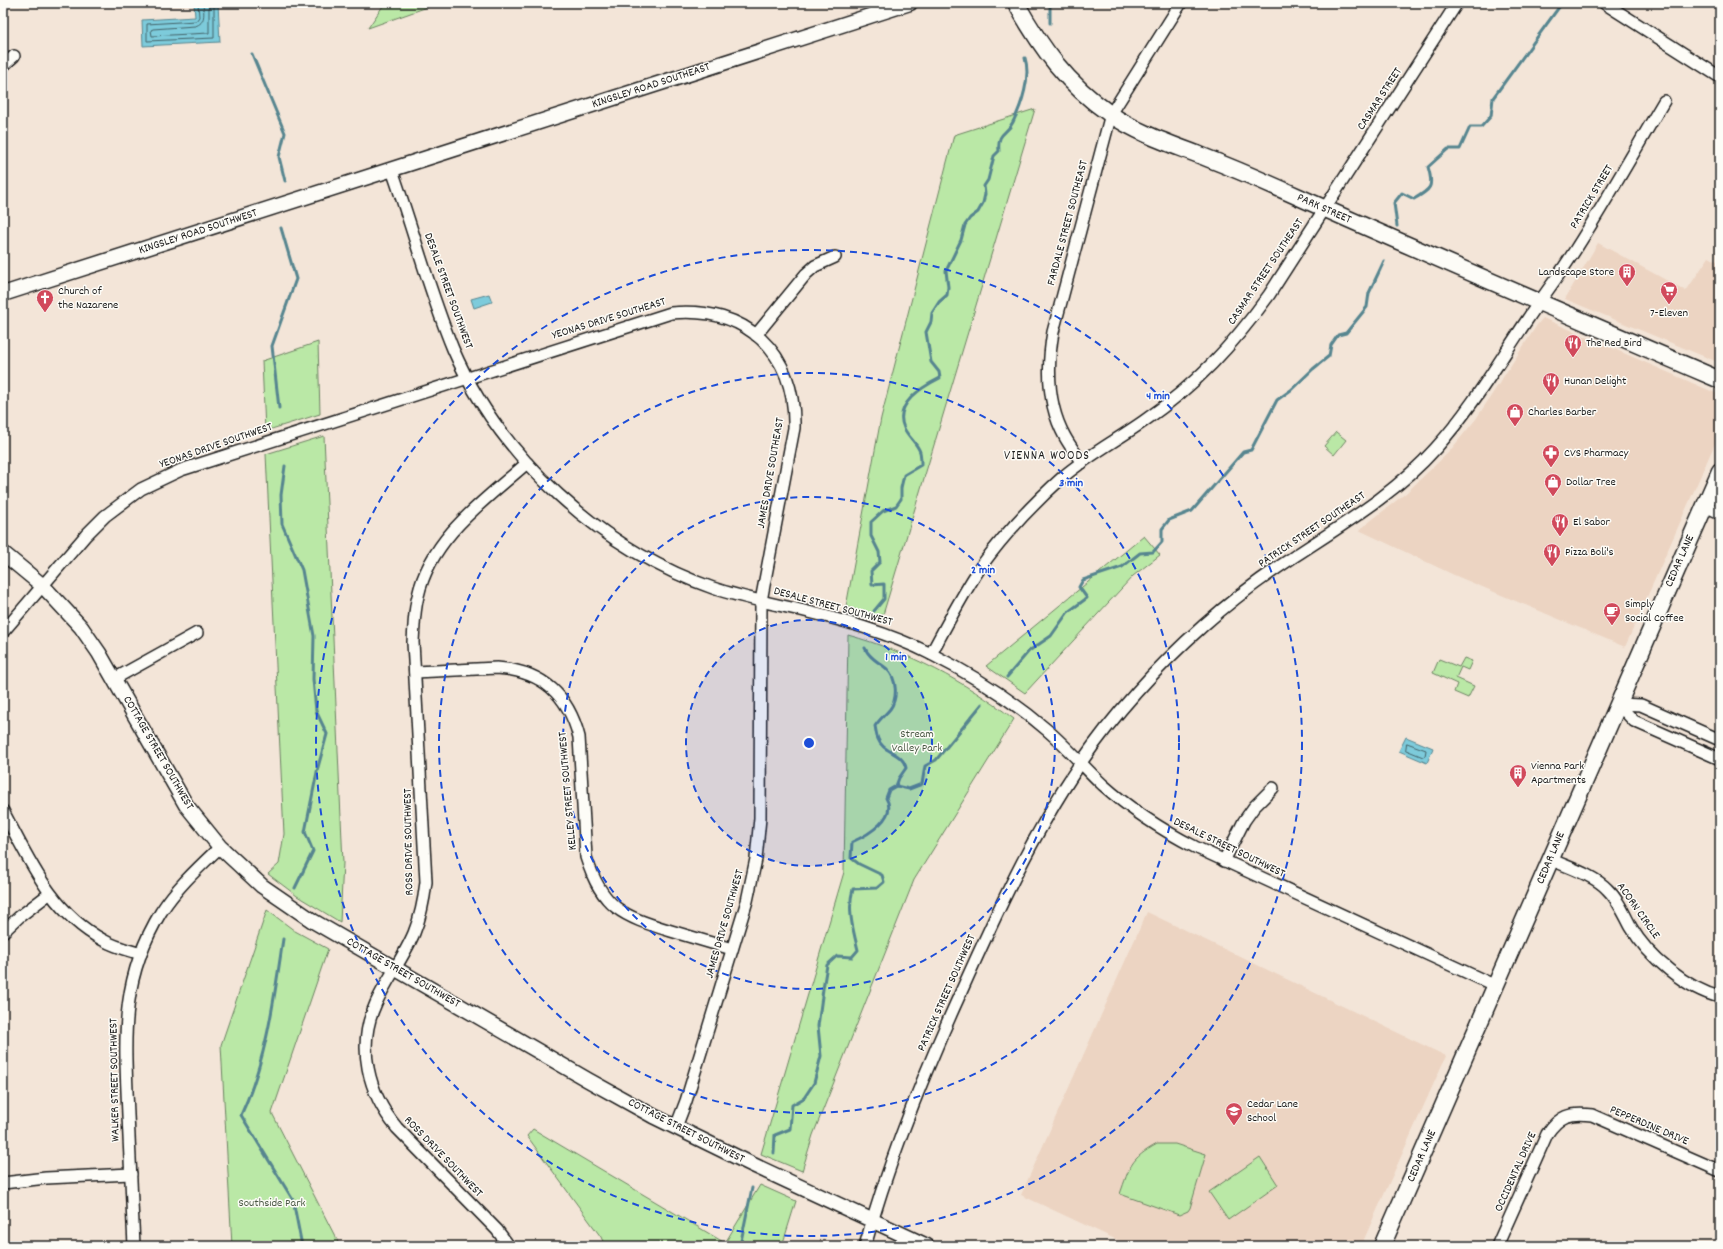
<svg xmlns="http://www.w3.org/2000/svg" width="1723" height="1249" viewBox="0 0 1723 1249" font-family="Dekko,sans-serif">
	<rect width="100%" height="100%" fill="#f3e5d8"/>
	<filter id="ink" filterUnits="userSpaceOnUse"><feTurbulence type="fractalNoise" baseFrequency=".025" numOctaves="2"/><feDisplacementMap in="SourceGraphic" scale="8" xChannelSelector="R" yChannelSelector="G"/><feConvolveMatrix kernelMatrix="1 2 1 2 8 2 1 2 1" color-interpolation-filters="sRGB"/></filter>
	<g filter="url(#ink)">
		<g fill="#ecd4c2">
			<polygon points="1598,243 1686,291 1709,257 1720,263 1720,363 1565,299"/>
			<polygon points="1543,318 1720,395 1720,432 1625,647 1454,575 1359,530 1406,493 1448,453 1476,419 1537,325"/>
			<polygon points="1147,912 1446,1056 1361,1246 1130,1246 1021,1195"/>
		</g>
		<g fill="#bae8a6" stroke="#6b8261">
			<polygon points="385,3 449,3 439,6 436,4 368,28"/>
			<polygon points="1035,109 882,618 846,607 881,418 954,135"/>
			<polygon points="318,342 320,414 265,431 262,361"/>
			<polygon points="1336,432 1346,440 1334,455 1324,446"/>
			<polygon points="324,436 343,863 340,922 297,896 268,874 279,864 284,834 266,454"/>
			<polygon points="1144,536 1160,555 1133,576 1025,693 986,666"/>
			<path d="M 848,635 C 909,652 964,681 1014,719 L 914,880 L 813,1135 L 802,1171 L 761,1154 L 844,872 Z"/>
			<polygon points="1464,658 1472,661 1468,670 1461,667 1456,678 1474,686 1468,698 1454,692 1457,684 1433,673 1439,659 1459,667"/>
			<polygon points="267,910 295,931 328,949 272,1113 340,1246 232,1246 221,1045"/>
			<polygon points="533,1129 725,1243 760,1185 796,1201 782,1246 605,1246 601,1237 527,1136"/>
			<path d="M 1157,1144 L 1175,1144 L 1206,1154 L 1190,1208 L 1188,1211 L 1179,1215 L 1120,1194 C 1130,1166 1130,1159 1157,1144 Z"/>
			<polygon points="1260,1157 1278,1185 1228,1220 1209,1192"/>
		</g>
		<g fill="#7dcbdb" stroke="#56858f">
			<polygon points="218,3 220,42 143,46 142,20 195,17 194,4"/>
			<polygon points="489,294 492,302 474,308 471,299"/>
			<polygon points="1406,737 1433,748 1427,763 1399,751"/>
		</g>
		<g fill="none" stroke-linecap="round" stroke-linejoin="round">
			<g stroke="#436268" stroke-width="1">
				<polyline points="198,3 199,17 196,21 147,24 147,41 214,38 214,3"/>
				<path d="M 203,3 C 204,13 206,23 195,26 L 153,29 L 151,30 L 152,36 L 209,33 L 209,3"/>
				<polygon points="1407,743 1426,750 1425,756 1423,757 1406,750"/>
			</g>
			<g stroke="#56858f" stroke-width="3">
				<polyline points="1050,23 1050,3"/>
				<polyline points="252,54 285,133 279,157 285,181"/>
				<path d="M 1397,226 L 1394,203 L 1402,193 L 1414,199 C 1431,189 1434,187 1428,167 L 1448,149 L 1460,149 L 1470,127 L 1481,127 L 1491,116 L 1493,98 L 1562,3"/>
				<polyline points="279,408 272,346 296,279 281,228"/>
				<polyline points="285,466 281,495 282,524 302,570 314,636 313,679 316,711 327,734 318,767 305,832 313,851 295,888"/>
				<path d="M 874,611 L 884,599 L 884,584 L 872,585 L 871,571 L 880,562 L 879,552 L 871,536 L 871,522 L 883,511 L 896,506 L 901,499 L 901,488 L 904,475 L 921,465 C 921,461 921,456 920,452 C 917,443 908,437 904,428 C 893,404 922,387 940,378 L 939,372 L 931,362 L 926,332 L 931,322 L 932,313 L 939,302 L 947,295 L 948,287 L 946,271 L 961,240 L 965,225 L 970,218 L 978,212 L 983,203 L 985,194 L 984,186 L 988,180 L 994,156 L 999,151 C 997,131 1007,135 1013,122 C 1022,104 1031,77 1025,58"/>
				<polyline points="1007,677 1029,651 1051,636 1068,612 1087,598 1079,587 1083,580 1122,567 1140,553 1153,552 1162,542 1162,529 1169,520 1192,511 1243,452 1251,450 1277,400 1291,390 1313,369 1329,356 1331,345 1338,335 1346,333 1367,307 1369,293 1384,261"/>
				<polyline points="896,786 909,789 922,784 925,766 936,760 982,704"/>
				<path d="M 283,939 C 274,999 267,1059 241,1115 L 293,1200 L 302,1246"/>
				<path d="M 774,1153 L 775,1135 L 790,1129 L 792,1105 L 804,1098 L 814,1083 L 821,1056 L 818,1026 L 823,989 L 827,965 L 837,956 L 852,957 L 858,950 C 853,930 847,909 853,889 L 877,888 L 884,882 L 882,875 L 859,864 L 851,858 L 852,842 C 868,835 898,817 886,798 L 889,790 L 896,786 L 899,778 L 906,768 C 903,752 883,753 878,739 C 876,735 876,730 875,726 C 880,719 885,715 890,709 C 898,698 897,679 887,669 C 879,662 869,658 865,648"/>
				<polyline points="740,1246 752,1188"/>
			</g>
			<g stroke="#1c1c1c" stroke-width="14">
				<g id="minor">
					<polyline points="1604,3 1720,77"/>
					<polyline points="3,66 14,56"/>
					<path d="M 392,170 C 413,229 429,291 453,349 C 500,458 601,549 713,588 C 734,595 756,600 778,605 C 830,616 883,630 931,654 C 973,675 1012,700 1047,730 C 1067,747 1084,767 1103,785 C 1131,810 1162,830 1195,847 L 1496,986"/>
					<polyline points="756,335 806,274 815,266 835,257"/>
					<path d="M 1082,463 C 1076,454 1070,446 1065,437 C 1047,405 1047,367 1053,332 L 1111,114 L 1181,3"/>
					<polyline points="1705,506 1720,513"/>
					<path d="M 3,632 L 86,535 L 105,516 L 141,489 L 181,470 L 671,313 C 746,306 796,352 794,428 L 761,601 L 760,818 L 756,859 L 747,901 L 686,1101 L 676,1127"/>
					<path d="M 931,654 C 947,624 963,593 982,565 C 1006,532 1034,503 1064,476 C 1089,455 1117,440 1144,421 C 1196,385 1232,346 1269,295 L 1457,3"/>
					<path d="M 415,672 L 497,668 C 542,671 568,694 579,737 L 586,857 C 602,908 622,916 671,931 C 691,937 712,943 732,949"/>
					<polyline points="114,679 197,633"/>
					<polyline points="1618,704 1634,721 1720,759"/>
					<polyline points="1618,704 1641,705 1720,740"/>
					<path d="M 3,811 C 30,861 51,912 103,940 C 115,947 128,950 141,954"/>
					<path d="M 1550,859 C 1567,867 1594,875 1607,889 C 1618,899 1624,914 1631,927 C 1648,957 1687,989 1720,997"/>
					<polyline points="1224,861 1244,821 1254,807 1273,788"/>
					<polyline points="3,932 19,917 49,894"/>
					<polyline points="3,1183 46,1178 131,1174"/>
					<path d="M 134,1246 C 132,1202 130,1159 128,1115 C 125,1039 119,981 161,912 C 177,887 199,867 220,847"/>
					<path d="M 509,1246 L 497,1230 L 397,1128 C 368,1093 356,1046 376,1003 C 387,979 404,957 414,933 C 421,916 424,900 426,882 L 413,642 C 414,627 414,611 418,596 C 431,537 484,501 527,463"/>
					<path d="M 865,1246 C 889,1160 924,1073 961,992 C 996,914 1032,835 1080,764 C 1115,713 1158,666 1204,625 C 1232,600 1263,577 1295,556 C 1345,523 1396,493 1436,448 C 1472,408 1498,363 1527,320 C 1540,300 1555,281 1568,261 C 1602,209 1632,155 1664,101"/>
					<path d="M 1497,1246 L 1547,1134 C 1559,1116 1570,1112 1592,1115 L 1720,1171"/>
				</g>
			</g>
			<g stroke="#1c1c1c" stroke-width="17">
				<g id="tertiary">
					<polyline points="3,294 910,3"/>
					<polyline points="3,553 43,586 81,627 99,653 186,805 220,847 262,886 313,921 588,1080 653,1116 751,1164 927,1246"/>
				</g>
			</g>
			<g stroke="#1c1c1c" stroke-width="19">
				<g id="secondary">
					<path d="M 1016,3 C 1041,48 1067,84 1110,114 C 1139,134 1174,145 1207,158 C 1238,170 1270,184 1301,198 C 1440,260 1580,320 1720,380"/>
					<polyline points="1382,1246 1720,471"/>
				</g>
			</g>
			<use href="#minor" stroke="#fdfcf7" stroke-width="11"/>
			<use href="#tertiary" stroke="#fdfcf7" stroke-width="14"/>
			<use href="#secondary" stroke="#fdfcf7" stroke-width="16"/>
		</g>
	</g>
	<circle cx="809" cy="743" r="123" fill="#1d4ed8" fill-opacity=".12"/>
	<g fill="none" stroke="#1d4ed8" stroke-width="2" stroke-dasharray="7 5">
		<circle cx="809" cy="743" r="123"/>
		<circle cx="809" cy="743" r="246"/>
		<circle cx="809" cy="743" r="370"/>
		<circle cx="809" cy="743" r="493"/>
	</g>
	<defs>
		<g id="building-pin" transform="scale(0.9)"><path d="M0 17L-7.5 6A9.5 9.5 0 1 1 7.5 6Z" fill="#d1495b" stroke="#fdfcf7"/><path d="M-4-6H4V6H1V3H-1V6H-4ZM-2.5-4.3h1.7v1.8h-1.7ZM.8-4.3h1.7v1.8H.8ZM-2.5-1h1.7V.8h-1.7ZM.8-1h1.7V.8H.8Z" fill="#fff"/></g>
		<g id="supermarket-pin" transform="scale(0.9)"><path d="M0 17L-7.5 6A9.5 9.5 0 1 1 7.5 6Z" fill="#d1495b" stroke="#fdfcf7"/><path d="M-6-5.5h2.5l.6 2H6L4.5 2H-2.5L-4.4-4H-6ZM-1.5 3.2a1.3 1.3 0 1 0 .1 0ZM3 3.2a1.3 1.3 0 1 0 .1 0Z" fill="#fff"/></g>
		<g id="church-pin" transform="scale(0.9)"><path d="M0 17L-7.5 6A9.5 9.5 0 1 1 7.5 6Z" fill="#d1495b" stroke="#fdfcf7"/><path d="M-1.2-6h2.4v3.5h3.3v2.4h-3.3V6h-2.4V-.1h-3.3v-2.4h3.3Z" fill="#fff"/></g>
		<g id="restaurant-pin" transform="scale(0.9)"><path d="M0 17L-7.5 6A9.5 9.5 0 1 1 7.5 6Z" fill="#d1495b" stroke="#fdfcf7"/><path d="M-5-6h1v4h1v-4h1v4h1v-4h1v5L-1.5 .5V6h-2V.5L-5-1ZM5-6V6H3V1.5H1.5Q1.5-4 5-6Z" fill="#fff"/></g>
		<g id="shop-pin" transform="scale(0.9)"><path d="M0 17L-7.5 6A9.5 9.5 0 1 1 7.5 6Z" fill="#d1495b" stroke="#fdfcf7"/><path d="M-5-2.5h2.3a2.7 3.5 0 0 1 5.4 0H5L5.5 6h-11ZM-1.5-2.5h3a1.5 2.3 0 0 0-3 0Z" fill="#fff"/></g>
		<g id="pharmacy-pin" transform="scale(0.9)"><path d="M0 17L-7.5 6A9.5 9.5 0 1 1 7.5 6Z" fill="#d1495b" stroke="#fdfcf7"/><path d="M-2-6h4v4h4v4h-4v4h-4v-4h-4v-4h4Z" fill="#fff"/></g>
		<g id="cafe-pin" transform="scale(0.9)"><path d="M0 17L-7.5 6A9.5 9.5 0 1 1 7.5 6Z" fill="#d1495b" stroke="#fdfcf7"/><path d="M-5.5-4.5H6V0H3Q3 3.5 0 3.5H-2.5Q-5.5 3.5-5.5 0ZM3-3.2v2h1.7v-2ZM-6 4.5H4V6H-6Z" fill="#fff"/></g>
		<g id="school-pin" transform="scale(0.9)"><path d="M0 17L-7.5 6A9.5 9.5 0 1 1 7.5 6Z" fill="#d1495b" stroke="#fdfcf7"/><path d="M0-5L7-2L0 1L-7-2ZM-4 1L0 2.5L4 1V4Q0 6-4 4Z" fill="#fff"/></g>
	</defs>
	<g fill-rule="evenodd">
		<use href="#building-pin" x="1627" y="272"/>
		<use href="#supermarket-pin" x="1669" y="290"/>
		<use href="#church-pin" x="45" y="298"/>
		<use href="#restaurant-pin" x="1573" y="343"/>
		<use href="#restaurant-pin" x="1551" y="381"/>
		<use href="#shop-pin" x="1515" y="412"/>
		<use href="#pharmacy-pin" x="1551" y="453"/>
		<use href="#shop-pin" x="1553" y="482"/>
		<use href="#restaurant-pin" x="1560" y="522"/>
		<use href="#restaurant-pin" x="1552" y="552"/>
		<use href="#cafe-pin" x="1612" y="611"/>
		<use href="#building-pin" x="1518" y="773"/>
		<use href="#school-pin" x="1234" y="1111"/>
	</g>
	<g text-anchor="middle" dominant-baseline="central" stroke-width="3" stroke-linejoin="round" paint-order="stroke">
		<g font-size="12" fill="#1c1c1c" stroke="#fdfcf7">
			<text transform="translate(651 86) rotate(-18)">KINGSLEY ROAD SOUTHEAST</text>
			<text transform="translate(1380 99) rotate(-57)">CASMAR STREET</text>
			<text transform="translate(1592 197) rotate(-59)">PATRICK STREET</text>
			<text transform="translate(1324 209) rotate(24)">PARK STREET</text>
			<text transform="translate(1068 223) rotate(-75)">FARDALE STREET SOUTHEAST</text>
			<text transform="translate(198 232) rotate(-18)">KINGSLEY ROAD SOUTHWEST</text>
			<text transform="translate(1266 272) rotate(-56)">CASMAR STREET SOUTHEAST</text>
			<text transform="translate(448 291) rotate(70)">DESALE STREET SOUTHWEST</text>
			<text transform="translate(609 319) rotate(-17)">YEONAS DRIVE SOUTHEAST</text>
			<text transform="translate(216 446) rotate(-19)">YEONAS DRIVE SOUTHWEST</text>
			<text transform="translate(771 473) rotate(-80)">JAMES DRIVE SOUTHEAST</text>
			<text transform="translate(1312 530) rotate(-34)">PATRICK STREET SOUTHEAST</text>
			<text transform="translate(1680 561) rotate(-66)">CEDAR LANE</text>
			<text transform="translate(833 607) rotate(15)">DESALE STREET SOUTHWEST</text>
			<text transform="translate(158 753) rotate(60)">COTTAGE STREET SOUTHWEST</text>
			<text transform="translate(568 791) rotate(-95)">KELLEY STREET SOUTHWEST</text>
			<text transform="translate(409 842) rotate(-91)">ROSS DRIVE SOUTHWEST</text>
			<text transform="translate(1229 848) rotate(26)">DESALE STREET SOUTHWEST</text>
			<text transform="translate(1551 858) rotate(-67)">CEDAR LANE</text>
			<text transform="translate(1638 911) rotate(55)">ACORN CIRCLE</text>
			<text transform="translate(725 924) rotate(-74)">JAMES DRIVE SOUTHWEST</text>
			<text transform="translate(403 973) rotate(30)">COTTAGE STREET SOUTHWEST</text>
			<text transform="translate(947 993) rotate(-66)">PATRICK STREET SOUTHWEST</text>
			<text transform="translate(115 1080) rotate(-91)">WALKER STREET SOUTHWEST</text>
			<text transform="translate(1649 1126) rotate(23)">PEPPERDINE DRIVE</text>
			<text transform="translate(686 1131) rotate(27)">COTTAGE STREET SOUTHWEST</text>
			<text transform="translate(1422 1156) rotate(-66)">CEDAR LANE</text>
			<text transform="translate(443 1157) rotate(46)">ROSS DRIVE SOUTHWEST</text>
			<text transform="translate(1516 1172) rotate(-66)">OCCIDENTAL DRIVE</text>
		</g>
		<g font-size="12" fill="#1c1c1c" stroke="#fdfcf7" text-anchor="start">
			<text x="1614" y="272" text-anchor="end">Landscape Store</text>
			<text x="58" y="291">Church of<tspan x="58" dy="14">the Nazarene</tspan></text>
			<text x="1669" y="313" text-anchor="middle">7-Eleven</text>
			<text x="1586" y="343">The Red Bird</text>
			<text x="1564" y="381">Hunan Delight</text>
			<text x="1528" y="412">Charles Barber</text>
			<text x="1564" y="453">CVS Pharmacy</text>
			<text x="1566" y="482">Dollar Tree</text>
			<text x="1573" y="522">El Sabor</text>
			<text x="1565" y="552">Pizza Boli's</text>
			<text x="1625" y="604">Simply<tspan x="1625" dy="14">Social Coffee</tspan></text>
			<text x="1531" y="766">Vienna Park<tspan x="1531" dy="14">Apartments</tspan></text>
			<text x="1247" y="1104">Cedar Lane<tspan x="1247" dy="14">School</tspan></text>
		</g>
		<g font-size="12" fill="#4b5945" stroke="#fdfcf7">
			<text x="917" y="734">Stream<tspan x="917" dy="14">Valley Park</tspan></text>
			<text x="272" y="1203">Southside Park</text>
		</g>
		<g font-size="13" letter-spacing="1" fill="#1c1c1c" stroke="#fdfcf7">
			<text x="1047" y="456">VIENNA WOODS</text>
		</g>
	</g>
	<circle cx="809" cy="743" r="6" fill="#1d4ed8" stroke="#fdfcf7" stroke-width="2"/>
	<g font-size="12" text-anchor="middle" font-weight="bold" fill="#1d4ed8" stroke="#fdfcf7" stroke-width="3" stroke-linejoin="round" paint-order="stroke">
		<text x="1158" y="399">4 min</text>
		<text x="1071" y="486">3 min</text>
		<text x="983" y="573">2 min</text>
		<text x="896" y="660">1 min</text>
	</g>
	<rect width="1723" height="1249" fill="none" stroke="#fdfcf7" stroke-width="16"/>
	<rect x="8" y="8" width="1707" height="1233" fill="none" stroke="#1c1c1c" stroke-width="1.5" filter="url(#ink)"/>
</svg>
